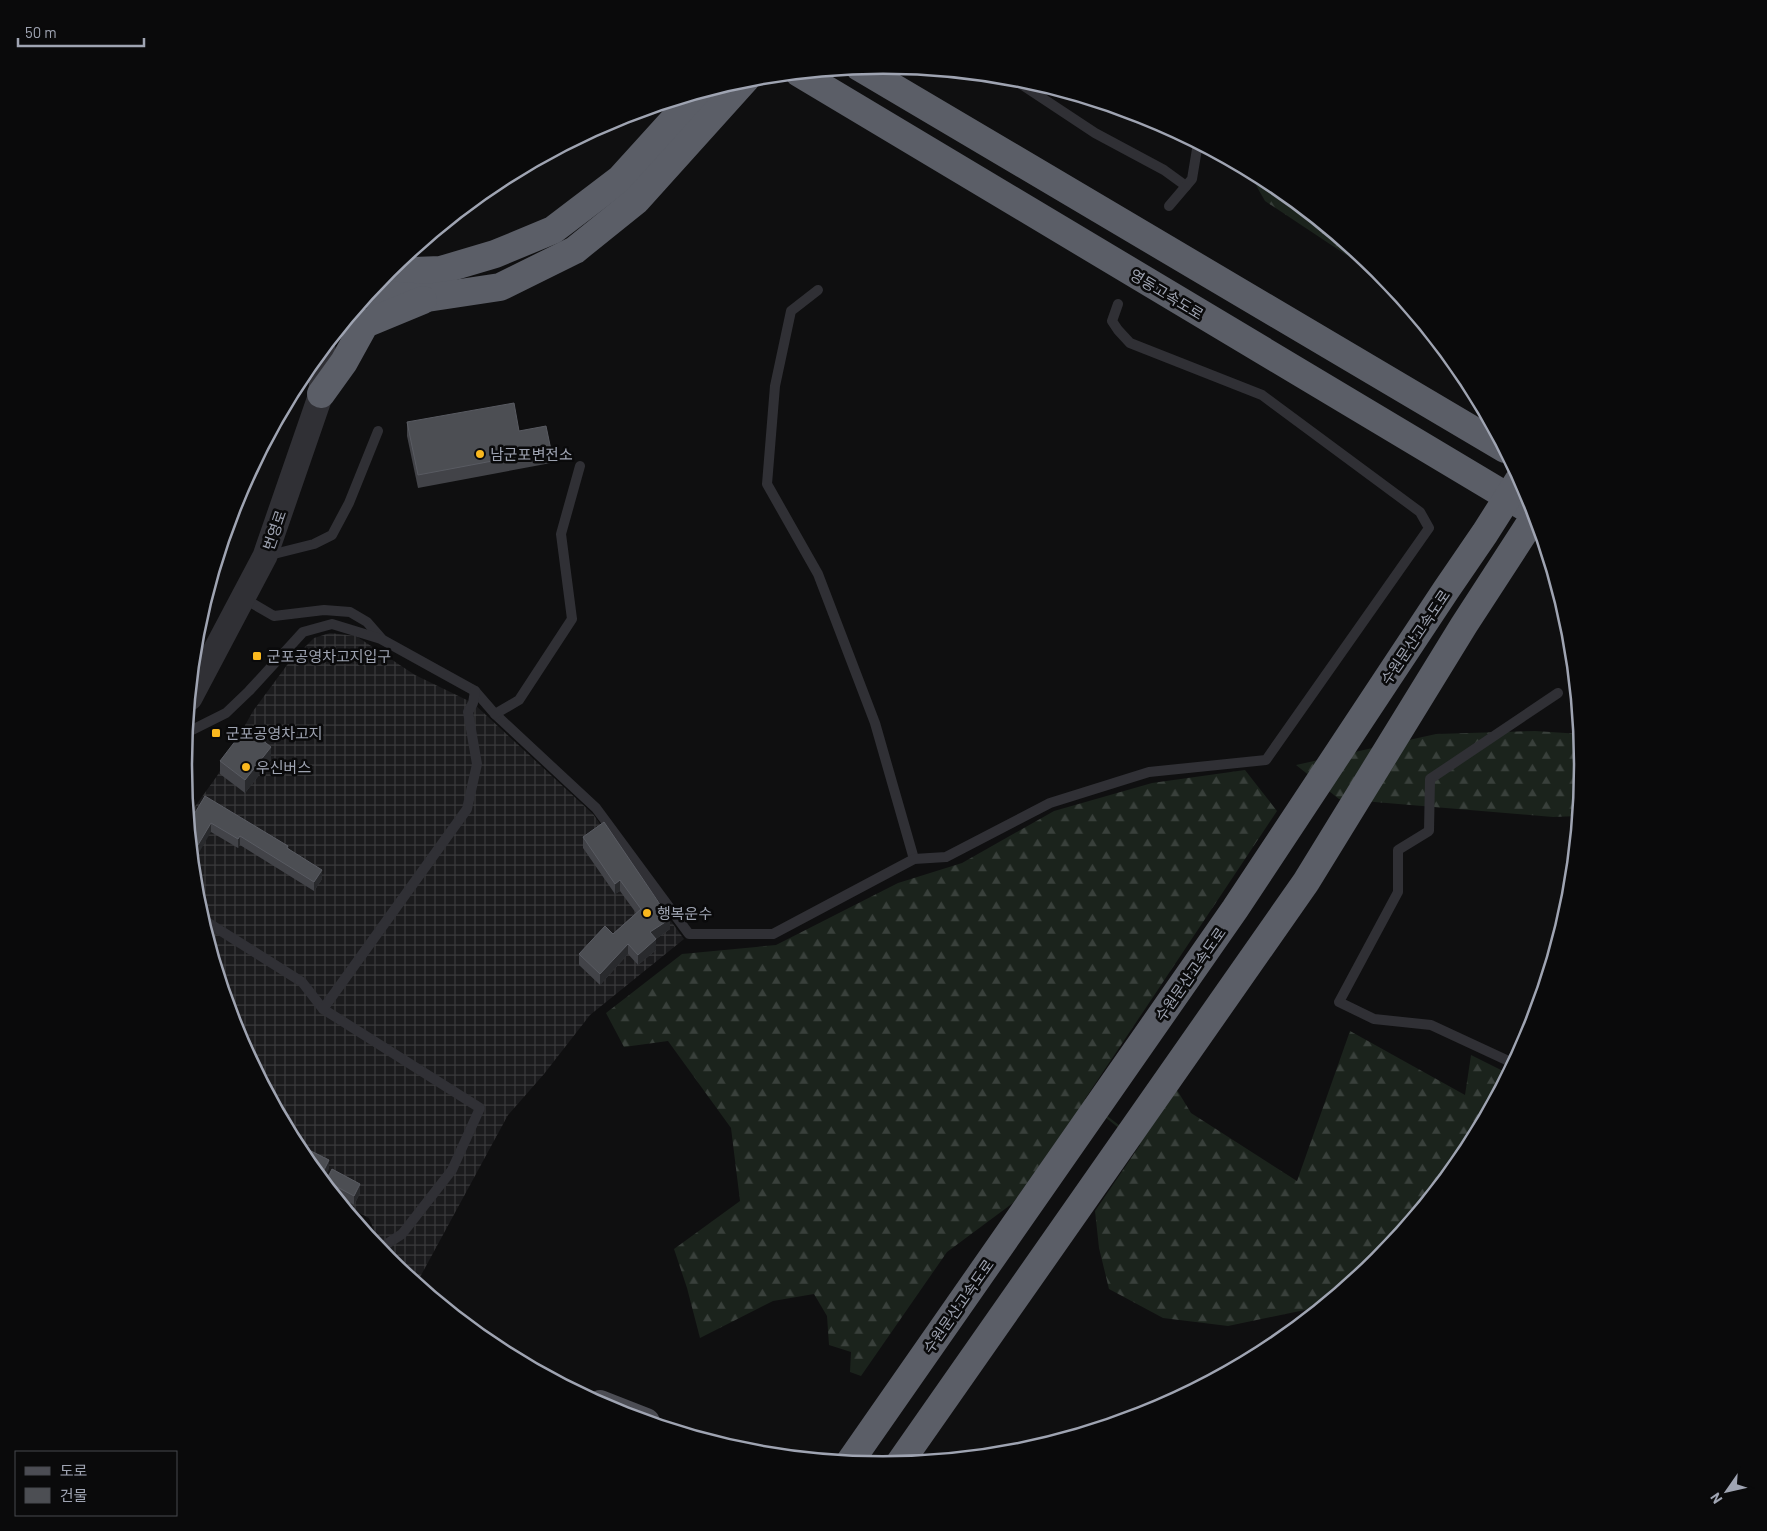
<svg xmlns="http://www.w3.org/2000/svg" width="1767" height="1531" viewBox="0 0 1767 1531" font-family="Barlow,'Noto Sans KR',sans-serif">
	<defs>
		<pattern id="industrial-grid" width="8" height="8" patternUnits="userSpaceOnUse" patternTransform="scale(1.25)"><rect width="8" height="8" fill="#1b1b1d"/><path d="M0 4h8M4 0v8" fill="none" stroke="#39393b"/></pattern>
		<pattern id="forest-firs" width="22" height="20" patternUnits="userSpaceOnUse" patternTransform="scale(1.25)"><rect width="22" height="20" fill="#1b231c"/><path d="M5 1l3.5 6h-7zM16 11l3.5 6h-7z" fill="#39403b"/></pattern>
	</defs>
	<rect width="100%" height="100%" fill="#0f0f10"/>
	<polygon fill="url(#industrial-grid)" points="330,633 356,636 415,675 473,703 593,814 684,939 590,1015 544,1074 508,1115 419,1279 400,1270 388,1261 385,1257 369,1218 342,1204 301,1154 236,1033 196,902 188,816 217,776 253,711 287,665 314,638"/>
	<g fill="url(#forest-firs)">
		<polygon points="1247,169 1273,183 1379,270 1390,284 1265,201"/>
		<polygon points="1535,731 1581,734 1584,766 1579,816 1553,817 1339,799 1296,765 1436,734"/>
		<polygon points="1245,770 1277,811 1085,1099 1141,1142 1177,1090 1191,1113 1297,1181 1350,1031 1465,1095 1471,1055 1509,1074 1466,1155 1379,1261 1324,1306 1228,1326 1163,1318 1109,1289 1099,1248 1095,1211 1140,1145 1085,1101 1013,1203 947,1252 861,1376 850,1372 851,1352 829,1345 827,1316 814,1294 773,1301 700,1338 687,1288 674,1249 740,1201 731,1128 668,1041 624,1047 606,1013 682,954 776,945 898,883 962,863 1054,811 1152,783"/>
	</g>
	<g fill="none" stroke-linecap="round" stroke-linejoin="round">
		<g stroke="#303035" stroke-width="10">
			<polyline points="1012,78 1095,133 1164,170 1186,186"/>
			<polyline points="1169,206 1192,179 1198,143"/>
			<polyline points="818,290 791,311 775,386 767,484 818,574 875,723 914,859"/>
			<polyline points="266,556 314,544 332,535 349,503 378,431"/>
			<polyline points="243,598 274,616 324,610 350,612 367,622 381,638"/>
			<polyline points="495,714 596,808 689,934 773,934 914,859 946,857 1050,803 1149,772 1266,760 1429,528 1420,512 1262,395 1130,343 1118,330 1112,321 1118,304"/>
			<polyline points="186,733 226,713 249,691 303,632 332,624 381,639 475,691 495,714 519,700 572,619 561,534 580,466"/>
			<polyline points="202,919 302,982 323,1009 480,1108 452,1170 402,1234 379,1249"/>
			<polyline points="323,1009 467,809 477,764 468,712 473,703 475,691"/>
			<polyline points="1515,1064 1431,1025 1374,1019 1339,1002 1398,892 1398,850 1429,831 1430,779 1558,693"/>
		</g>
		<polyline stroke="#303035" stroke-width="25" points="190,698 265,556 321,394 323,349"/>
		<polyline stroke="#4c4d54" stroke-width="28" points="600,1404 646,1422"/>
		<g stroke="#5b5e67" stroke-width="28">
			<polyline points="859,67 1505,449"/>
			<polyline points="799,73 1523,506"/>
			<polyline points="386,272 441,270 495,254 553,230 620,179 698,93"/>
			<polyline points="369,294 427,298 500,287 575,250 637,200 746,79"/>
			<polyline points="321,394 344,362 365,324 423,300"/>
			<polyline points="849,1463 1235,909 1446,590 1485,533 1520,478"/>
			<polyline points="899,1464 1306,882 1464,625 1536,514"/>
		</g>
	</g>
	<g fill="#424348">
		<polygon points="407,422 519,431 551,450 551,463 418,488 407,436"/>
		<polygon points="271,760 245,793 220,774 220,761"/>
		<polygon points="193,816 288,848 322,879 314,891 240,845 238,848 211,832"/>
		<polygon points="583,837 670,929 656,939 656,950 638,965 628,954 600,985 579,965 579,954 613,934 636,913 620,891 615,894 583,848"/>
		<polygon points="326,1181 360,1193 354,1205 334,1194 326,1185"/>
	</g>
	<g fill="#292a2d">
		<polygon points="271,747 271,760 245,793 245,780"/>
		<polygon points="211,823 211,832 193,863 192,855"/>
		<polygon points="240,836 240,845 238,848 238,839"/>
		<polygon points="199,870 199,880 195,887 194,879"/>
		<polygon points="322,870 322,879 314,891 314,882"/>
		<polygon points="620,880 620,891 615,894 615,884"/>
		<polygon points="670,919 670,929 656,939 656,950 638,965 638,955 650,932"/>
		<polygon points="628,944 628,954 600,985 600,974"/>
		<polygon points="329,1160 329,1169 323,1182 321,1179 321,1176"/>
		<polygon points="360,1184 360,1193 354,1205 354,1196"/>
	</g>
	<g fill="#4c4e53" stroke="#595b62">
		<polygon points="514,403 519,431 546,426 551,450 418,475 407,422"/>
		<polygon points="246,727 271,747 245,780 220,761"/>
		<polygon points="205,796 288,846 287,848 322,870 314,882 240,836 238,839 211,823 192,855 188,815 189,813 193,816"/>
		<polygon points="604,822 670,919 650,932 656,939 638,955 628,944 600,974 579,954 605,926 613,934 641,909 620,880 615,884 583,837"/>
		<polygon points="193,867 199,870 194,879"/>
		<polygon points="295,1143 329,1160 321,1176 317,1174 301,1154"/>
		<polygon points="332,1169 360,1184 354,1196 326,1181"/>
	</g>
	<g fill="#fab81e" stroke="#0a0a0b" stroke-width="2">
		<circle cx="480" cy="454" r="5"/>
		<rect x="252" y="651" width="10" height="10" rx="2.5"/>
		<rect x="211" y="728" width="10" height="10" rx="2.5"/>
		<circle cx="246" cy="767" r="5"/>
		<circle cx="647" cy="913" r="5"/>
	</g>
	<g text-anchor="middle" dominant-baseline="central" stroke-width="5" stroke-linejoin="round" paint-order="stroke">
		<g font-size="15" fill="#9fa4b2" stroke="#0a0a0b">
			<text transform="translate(1167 294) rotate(31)">영동고속도로</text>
			<text transform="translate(274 530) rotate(-71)">번영로</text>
			<text transform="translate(1415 637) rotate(-56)">수원문산고속도로</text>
			<text transform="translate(1190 974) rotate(-55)">수원문산고속도로</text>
			<text transform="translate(958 1306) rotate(-55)">수원문산고속도로</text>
		</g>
		<g font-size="15" fill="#9fa4b2" stroke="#0a0a0b" text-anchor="start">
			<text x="490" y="454">남군포변전소</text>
			<text x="267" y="656">군포공영차고지입구</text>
			<text x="226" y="733">군포공영차고지</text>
			<text x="256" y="767">우신버스</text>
			<text x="657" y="913">행복운수</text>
		</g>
	</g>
	<path d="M0 0H1767V1531H0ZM192 765a691 691 0 1 1 1382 0a691 691 0 1 1-1382 0Z" fill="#0a0a0b" fill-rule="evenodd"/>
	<path fill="none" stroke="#9fa4b2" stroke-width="2.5" d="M192 765a691 691 0 1 1 1382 0a691 691 0 1 1-1382 0Z"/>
	<rect x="15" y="1451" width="162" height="65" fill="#0a0a0b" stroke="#46484e"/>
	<rect x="25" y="1467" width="25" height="8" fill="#4c4d54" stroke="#46484e"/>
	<text x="60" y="1476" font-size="15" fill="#9fa4b2">도로</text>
	<rect x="25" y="1488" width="25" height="15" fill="#4c4e53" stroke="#46484e"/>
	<text x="60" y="1501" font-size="15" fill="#9fa4b2">건물</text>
	<g transform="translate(1727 1491) rotate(236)" stroke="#0a0a0b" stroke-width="4" paint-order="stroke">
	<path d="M0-4L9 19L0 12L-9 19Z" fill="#9fa4b2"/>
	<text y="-8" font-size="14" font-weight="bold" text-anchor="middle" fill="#9fa4b2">N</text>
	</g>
	<path d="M18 38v8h126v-8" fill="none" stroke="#9fa4b2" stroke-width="2.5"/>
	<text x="25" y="38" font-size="15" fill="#9fa4b2" stroke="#0a0a0b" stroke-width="4" paint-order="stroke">50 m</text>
</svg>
